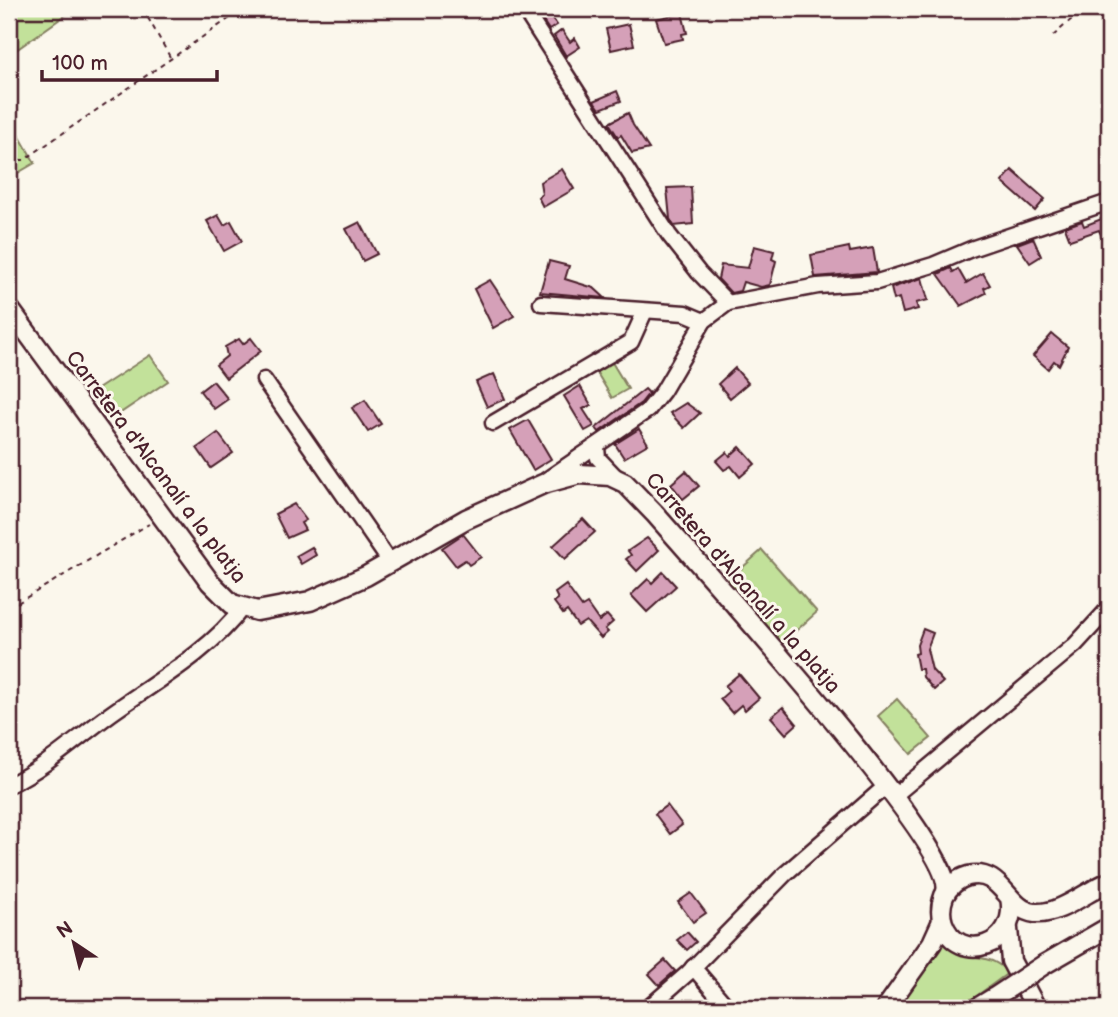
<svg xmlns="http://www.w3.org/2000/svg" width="1118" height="1017" viewBox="0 0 1118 1017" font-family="'Balsamiq Sans',sans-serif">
	<rect width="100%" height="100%" fill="#fbf7ec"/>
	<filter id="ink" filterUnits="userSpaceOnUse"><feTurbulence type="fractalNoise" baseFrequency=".0143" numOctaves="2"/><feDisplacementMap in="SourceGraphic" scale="14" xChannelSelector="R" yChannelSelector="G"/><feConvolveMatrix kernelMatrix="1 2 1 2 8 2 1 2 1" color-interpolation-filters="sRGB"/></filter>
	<g filter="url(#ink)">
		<g fill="#c2e19a" stroke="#868062" stroke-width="2">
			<polygon points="9,9 74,9 9,55"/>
			<polygon points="9,118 35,163 9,178"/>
			<polygon points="150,355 168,381 116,416 98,389"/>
			<polygon points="610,359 628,389 612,398 594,368"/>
			<polygon points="762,550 817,612 778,647 724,584"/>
			<polygon points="897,699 931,738 911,754 878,716"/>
			<path d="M 942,939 C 948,943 954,949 961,952 C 980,961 993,955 1008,973 L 960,1008 L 891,1008 Z"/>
		</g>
		<g fill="#d5a0b8" stroke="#4a1f2b" stroke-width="2">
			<polygon points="535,9 546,9 557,25 549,30"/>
			<polygon points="682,13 687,33 682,34 683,39 664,43 656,19"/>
			<polygon points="629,24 634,45 611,50 606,29"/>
			<polygon points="562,30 570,42 575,38 580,47 566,56 554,36"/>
			<polygon points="617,91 621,101 600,109 594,101"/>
			<polygon points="628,113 633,125 649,149 632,153 621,135 618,137 609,123"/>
			<polygon points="562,169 574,189 543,207 538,197 542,194 540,182"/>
			<polygon points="1012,170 1045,199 1035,211 1002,182"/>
			<polygon points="691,187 693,224 674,226 670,219 667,188"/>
			<polygon points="218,215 224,225 231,221 242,241 224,251 207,221"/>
			<polygon points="1109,216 1109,253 1099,230 1070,240 1065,227 1082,221 1084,226"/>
			<polygon points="360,222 377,254 363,261 346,229"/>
			<polygon points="1033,238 1041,256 1030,263 1017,244"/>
			<polygon points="754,246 774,251 772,259 776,261 770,285 761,287 743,282 740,291 731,293 718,279 721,265 748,268"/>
			<polygon points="849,247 850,252 873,248 877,272 815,277 811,255"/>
			<polygon points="549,261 569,266 565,279 594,288 605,298 540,292"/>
			<polygon points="951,268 953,272 958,269 966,283 983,273 990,285 984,288 986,293 961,306 938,274"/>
			<polygon points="922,278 928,300 916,303 918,309 903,313 899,298 894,300 891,288"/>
			<polygon points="490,280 514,316 493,328 474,289"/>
			<polygon points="1052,334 1068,347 1059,365 1054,361 1048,369 1033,356"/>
			<polygon points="251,338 261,351 226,378 216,365 227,356 225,347 239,339 243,344"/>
			<polygon points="735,368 748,383 730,398 718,384"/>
			<polygon points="494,374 505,399 487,407 476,382"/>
			<polygon points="213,381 228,399 214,409 200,391"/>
			<polygon points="580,386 591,405 583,409 594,426 585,431 564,396"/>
			<polygon points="645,389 649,393 641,403 599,432 596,428"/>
			<polygon points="365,400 381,424 368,432 352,408"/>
			<polygon points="686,403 700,413 684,428 670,413"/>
			<polygon points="528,420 551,459 533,470 510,430"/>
			<polygon points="639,429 648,444 624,458 615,444"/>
			<polygon points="218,433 233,453 211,468 197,448"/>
			<polygon points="740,447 755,464 740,477 731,466 724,470 716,461 727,452 730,456"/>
			<polygon points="686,471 699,486 683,499 671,484"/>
			<polygon points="294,504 306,520 301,523 305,530 287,538 275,514"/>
			<polygon points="583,519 595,532 565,559 553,546"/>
			<polygon points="463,534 481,557 469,565 465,560 456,566 442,548"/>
			<polygon points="647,538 659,550 637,571 626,559 631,555 628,551"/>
			<polygon points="312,547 316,555 301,564 296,556"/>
			<polygon points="663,572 676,586 647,612 631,595 648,579 652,583"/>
			<polygon points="566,585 582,607 587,604 599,621 607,615 613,622 605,629 608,632 601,638 586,621 578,626 567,611 563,614 554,602 558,599 555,593"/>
			<polygon points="923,629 933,633 927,649 932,670 943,682 934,690 923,677 922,669 918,669 915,654 918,653 917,645"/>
			<polygon points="739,674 759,698 745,710 741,705 732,713 720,699 729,691 725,686"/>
			<polygon points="783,707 797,724 786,734 771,717"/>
			<polygon points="667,805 682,825 670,834 655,814"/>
			<polygon points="691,893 706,913 693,922 678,902"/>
			<polygon points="687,932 696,942 687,950 677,940"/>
			<polygon points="665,960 675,971 659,985 649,974"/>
		</g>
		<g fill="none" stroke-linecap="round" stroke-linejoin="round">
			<g stroke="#4a1f2b" stroke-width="19">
				<g id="minor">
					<polyline points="524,9 669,235 699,273 728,303"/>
					<polyline points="541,303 685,313 704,321"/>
					<polyline points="264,380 390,562"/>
					<polyline points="493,423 631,342 645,311"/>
					<polyline points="597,448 598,458 618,479"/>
					<polyline points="546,480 648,410 663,391 704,321 728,303 818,286 877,282 933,265 971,249 1109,202"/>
					<path d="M 9,785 C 46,767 76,739 109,715 C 152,684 211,651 242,608"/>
					<polyline points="895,795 1075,645 1109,608"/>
					<polyline points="693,967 728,1008"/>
					<polyline points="648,1008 688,973 785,874 887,785"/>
				</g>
			</g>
			<g stroke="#4a1f2b" stroke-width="23">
				<g id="major">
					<path d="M 9,308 L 210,582 L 232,604 L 257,611 L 310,601 L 366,576 L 466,519 L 543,484 L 580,474 L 610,476 L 625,483 L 655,514 C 698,564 957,846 946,892"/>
					<path d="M 1010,898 C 1020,946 958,966 943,923 C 940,914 941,904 944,896 C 949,886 958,879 968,876 C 1003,868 1006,910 1035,913 C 1060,915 1087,891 1109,882"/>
					<polyline points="1008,929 1011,961 1036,1008"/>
					<polyline points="1045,964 1109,927"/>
					<polyline points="886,1008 932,943 942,921"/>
					<polyline points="977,1008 995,997"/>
				</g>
			</g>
			<g stroke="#4a1f2b" stroke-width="2" stroke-dasharray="5 5" stroke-linecap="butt">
				<polyline points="143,9 170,57"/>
				<polyline points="1053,36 1083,9"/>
				<polyline points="9,160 24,160 243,9"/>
				<polyline points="9,608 149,524"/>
			</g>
			<use href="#minor" stroke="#fbf7ec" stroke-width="14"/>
			<use href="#major" stroke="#fbf7ec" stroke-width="18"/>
			<g stroke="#4a1f2b" stroke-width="23" stroke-linecap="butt">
				<polyline id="major-bridge" points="995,997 1045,964"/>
			</g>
			<use href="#major-bridge" stroke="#fbf7ec" stroke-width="18"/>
		</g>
	</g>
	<g text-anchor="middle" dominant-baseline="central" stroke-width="6" stroke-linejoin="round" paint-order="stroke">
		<g font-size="21" fill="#4a1f2b" stroke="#fbf7ec">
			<text transform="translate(156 467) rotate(53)">Carretera d'Alcanalí a la platja</text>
			<text transform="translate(743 583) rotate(49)">Carretera d'Alcanalí a la platja</text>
		</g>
	</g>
	<rect width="1118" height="1017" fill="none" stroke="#fbf7ec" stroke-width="35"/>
	<rect x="18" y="18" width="1083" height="982" fill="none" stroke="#4a1f2b" stroke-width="2.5" filter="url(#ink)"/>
	<g transform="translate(74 943) rotate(325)" stroke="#fbf7ec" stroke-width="5" paint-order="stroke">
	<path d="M0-5L12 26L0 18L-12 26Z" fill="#4a1f2b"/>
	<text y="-10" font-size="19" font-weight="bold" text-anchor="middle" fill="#4a1f2b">N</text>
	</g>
	<path d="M42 70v10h175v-10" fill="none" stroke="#4a1f2b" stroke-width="3.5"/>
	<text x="52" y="70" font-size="21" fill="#4a1f2b" stroke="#fbf7ec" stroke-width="5" paint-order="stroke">100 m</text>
</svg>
